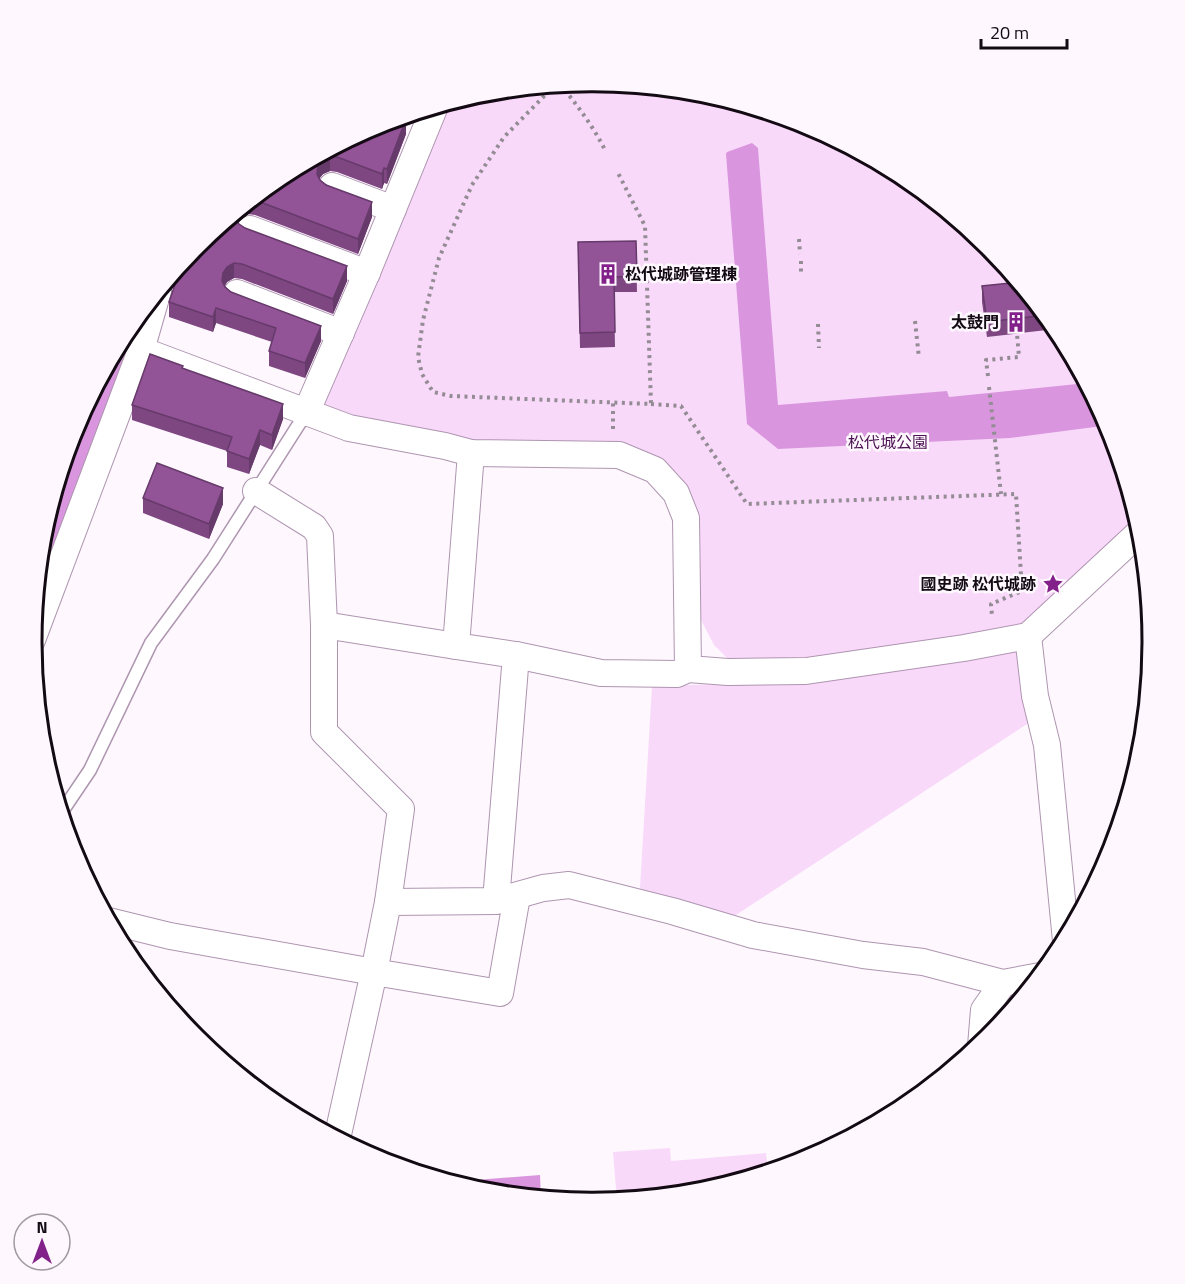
<svg xmlns="http://www.w3.org/2000/svg" width="1185" height="1284" viewBox="0 0 1185 1284" font-family="'Titillium Web','Noto Sans JP',sans-serif">
	<rect width="100%" height="100%" fill="#fef8fe"/>
	<g fill="#f9d9fa">
		<polygon points="593,81 702,92 808,124 904,176 989,246 1059,331 1111,428 1138,518 1024,626 924,644 799,658 730,661 714,645 701,620 698,513 690,492 679,475 662,461 454,442 319,411 439,105 483,92"/>
		<polygon points="1021,650 1030,722 736,915 729,917 644,895 640,888 652,686 800,682"/>
		<polygon points="670,1148 671,1161 766,1153 768,1172 702,1192 617,1201 613,1152"/>
	</g>
	<g fill="#d996de">
		<polygon points="752,143 758,148 778,405 947,391 949,397 1087,383 1110,425 1010,438 778,449 747,424 726,154 727,152"/>
		<polygon points="540,1175 541,1198 483,1192 450,1182"/>
	</g>
	<g fill="none" stroke-linecap="round" stroke-linejoin="round">
		<polyline stroke="#d996de" stroke-width="51" points="40,554 94,421 114,353"/>
		<g stroke="#ae95b0" stroke-width="15">
			<polyline id="lane" points="61,813 90,770 151,643 213,559 306,413"/>
		</g>
		<g stroke="#ae95b0" stroke-width="28">
			<g id="street">
				<polyline points="332,186 393,209"/>
				<polyline points="250,229 367,273"/>
				<polyline points="237,293 341,333"/>
				<polyline points="141,350 349,428 445,446 471,453 619,455 655,470 676,493 686,518 688,669 728,672 806,671 964,648 1028,636 1142,530"/>
				<polyline points="306,413 368,270 435,106"/>
				<polyline points="471,453 456,646 516,655 496,901"/>
				<polyline points="256,491 314,527 320,536 324,625"/>
				<polyline points="1028,636 1035,696 1047,745 1066,941"/>
				<polyline points="32,640 141,350 158,291"/>
				<polyline points="516,655 601,673 677,674 688,669"/>
				<polyline points="388,902 401,809 324,732 324,625 456,646"/>
				<polyline points="109,921 170,936 374,972 388,902 496,901 543,888 569,885 672,911 753,935 863,955 923,962 1003,983 1040,976"/>
				<polyline points="981,1046 984,1010 1003,983"/>
				<polyline points="337,1139 374,972 500,993 517,896"/>
			</g>
		</g>
		<g stroke="#948c94" stroke-width="4" stroke-dasharray="3 4.5" stroke-linecap="butt">
			<path d="M 560,84 C 577,105 593,126 605,150"/>
			<polyline points="555,85 504,137 472,185 439,258 423,320 418,357 422,374 433,392 451,396 651,404 645,226 617,171"/>
			<polyline points="799,239 800,254"/>
			<polyline points="801,261 801,276"/>
			<polyline points="915,321 919,358"/>
			<polyline points="818,324 819,348"/>
			<polyline points="988,376 986,360 1019,357 1017,334"/>
			<polyline points="989,387 1001,494"/>
			<polyline points="651,404 681,406 747,504 1016,494 1022,591 991,604 992,616"/>
			<polyline points="613,429 613,403"/>
		</g>
		<use href="#lane" stroke="#fff" stroke-width="12"/>
		<use href="#street" stroke="#fff" stroke-width="26"/>
	</g>
	<g fill="#7e4782">
		<polygon points="406,119 406,134 387,184 384,183 382,189 337,172 330,171 323,174 319,179 372,217 358,254 255,215 247,214 240,218 238,221 239,224 245,228 347,281 333,314 242,279 234,278 227,282 225,286 231,292 321,341 305,378 269,366 269,351 272,342 216,323 213,332 169,317 169,302 196,245 281,175"/>
		<polygon points="636,241 637,292 614,292 615,347 580,348 578,242"/>
		<polygon points="1020,282 1047,316 1047,330 987,337 982,302 982,286"/>
		<polygon points="183,368 283,419 272,450 260,445 249,474 227,467 227,451 132,420 132,405"/>
		<polygon points="143,498 223,504 209,539 143,513"/>
	</g>
	<g fill="#663a6a">
		<polygon points="406,119 406,134 387,184 387,169"/>
		<polygon points="330,156 330,171 323,174 318,180 317,174 318,165 323,159"/>
		<polygon points="384,168 384,183 382,189 382,174"/>
		<polygon points="372,202 372,217 358,254 358,239"/>
		<polygon points="247,203 247,214 240,218 236,223 235,232 236,212"/>
		<polygon points="234,263 234,278 227,282 223,288 222,296 223,273 227,267"/>
		<polygon points="347,266 347,281 333,314 333,299"/>
		<polygon points="216,308 216,323 213,332 213,317"/>
		<polygon points="321,326 321,341 305,378 305,363"/>
		<polygon points="283,404 283,419 272,450 272,435"/>
		<polygon points="260,430 260,445 249,474 249,459"/>
		<polygon points="223,488 223,504 209,539 209,524"/>
	</g>
	<g fill="#925397" stroke="#663a6a" stroke-width="1.5">
		<polygon points="401,117 406,119 387,169 384,168 382,174 337,157 330,156 323,159 318,165 317,174 320,180 326,185 372,202 358,239 255,200 252,200 281,175 378,124"/>
		<polygon points="236,212 235,217 239,224 245,228 347,266 333,299 242,264 234,263 227,267 223,273 222,281 225,287 231,292 321,326 305,363 269,351 276,328 216,308 213,317 169,302 183,261 196,245"/>
		<polygon points="636,241 637,276 614,277 615,332 580,333 578,242"/>
		<polygon points="1020,282 1046,315 987,322 982,286"/>
		<polygon points="150,354 183,366 182,368 283,404 272,435 260,430 249,459 227,451 232,437 132,405"/>
		<polygon points="157,463 223,488 209,524 143,498"/>
	</g>
	<defs>
		<g id="building-bare" transform="scale(1.62)"><path d="M-4-6H4V6H1V3H-1V6H-4ZM-2.5-4.3h1.7v1.8h-1.7ZM.8-4.3h1.7v1.8H.8ZM-2.5-1h1.7V.8h-1.7ZM.8-1h1.7V.8H.8Z" fill="#83218b" stroke="#fef8fe" stroke-width="2.5" paint-order="stroke"/></g>
		<g id="sight-bare" transform="scale(1.62)"><path d="M0-6L1.8-2.2L6-1.7L2.9 1.2L3.7 5.4L0 3.3L-3.7 5.4L-2.9 1.2L-6-1.7L-1.8-2.2Z" fill="#83218b" stroke="#fef8fe" stroke-width="2.5" paint-order="stroke"/></g>
	</defs>
	<g fill-rule="evenodd">
		<use href="#building-bare" x="608" y="274"/>
		<use href="#building-bare" x="1016" y="322"/>
		<use href="#sight-bare" x="1053" y="584"/>
	</g>
	<g text-anchor="middle" dominant-baseline="central" stroke-width="5" stroke-linejoin="round" paint-order="stroke">
		<g font-size="16" font-weight="bold" fill="#130a13" stroke="#fef8fe" text-anchor="end">
			<text x="625" y="274" text-anchor="start">松代城跡管理棟</text>
			<text x="999" y="322">太鼓門</text>
			<text x="1036" y="584">國史跡 松代城跡</text>
		</g>
		<g font-size="16" fill="#4d1153" stroke="#fef8fe">
			<text x="888" y="442">松代城公園</text>
		</g>
	</g>
	<path d="M0 0H1185V1284H0ZM42 642a550 550 0 1 1 1100 0a550 550 0 1 1-1100 0Z" fill="#fef8fe" fill-rule="evenodd"/>
	<path fill="none" stroke="#130a13" stroke-width="3" d="M42 642a550 550 0 1 1 1100 0a550 550 0 1 1-1100 0Z"/>
	<g transform="translate(42 1242)"><circle r="28" fill="#fef8fe" stroke="#a099a0" stroke-width="1.5"/>
	<path d="M0-4.5L10 22L0 15L-10 22Z" fill="#83218b"/>
	<text y="-9" font-size="16" font-weight="bold" text-anchor="middle" fill="#130a13">N</text>
	</g>
	<path d="M981 39v9h86v-9" fill="none" stroke="#130a13" stroke-width="3"/>
	<text x="990" y="39" font-size="18" fill="#130a13" stroke="#fef8fe" stroke-width="4.5" paint-order="stroke">20 m</text>
</svg>
